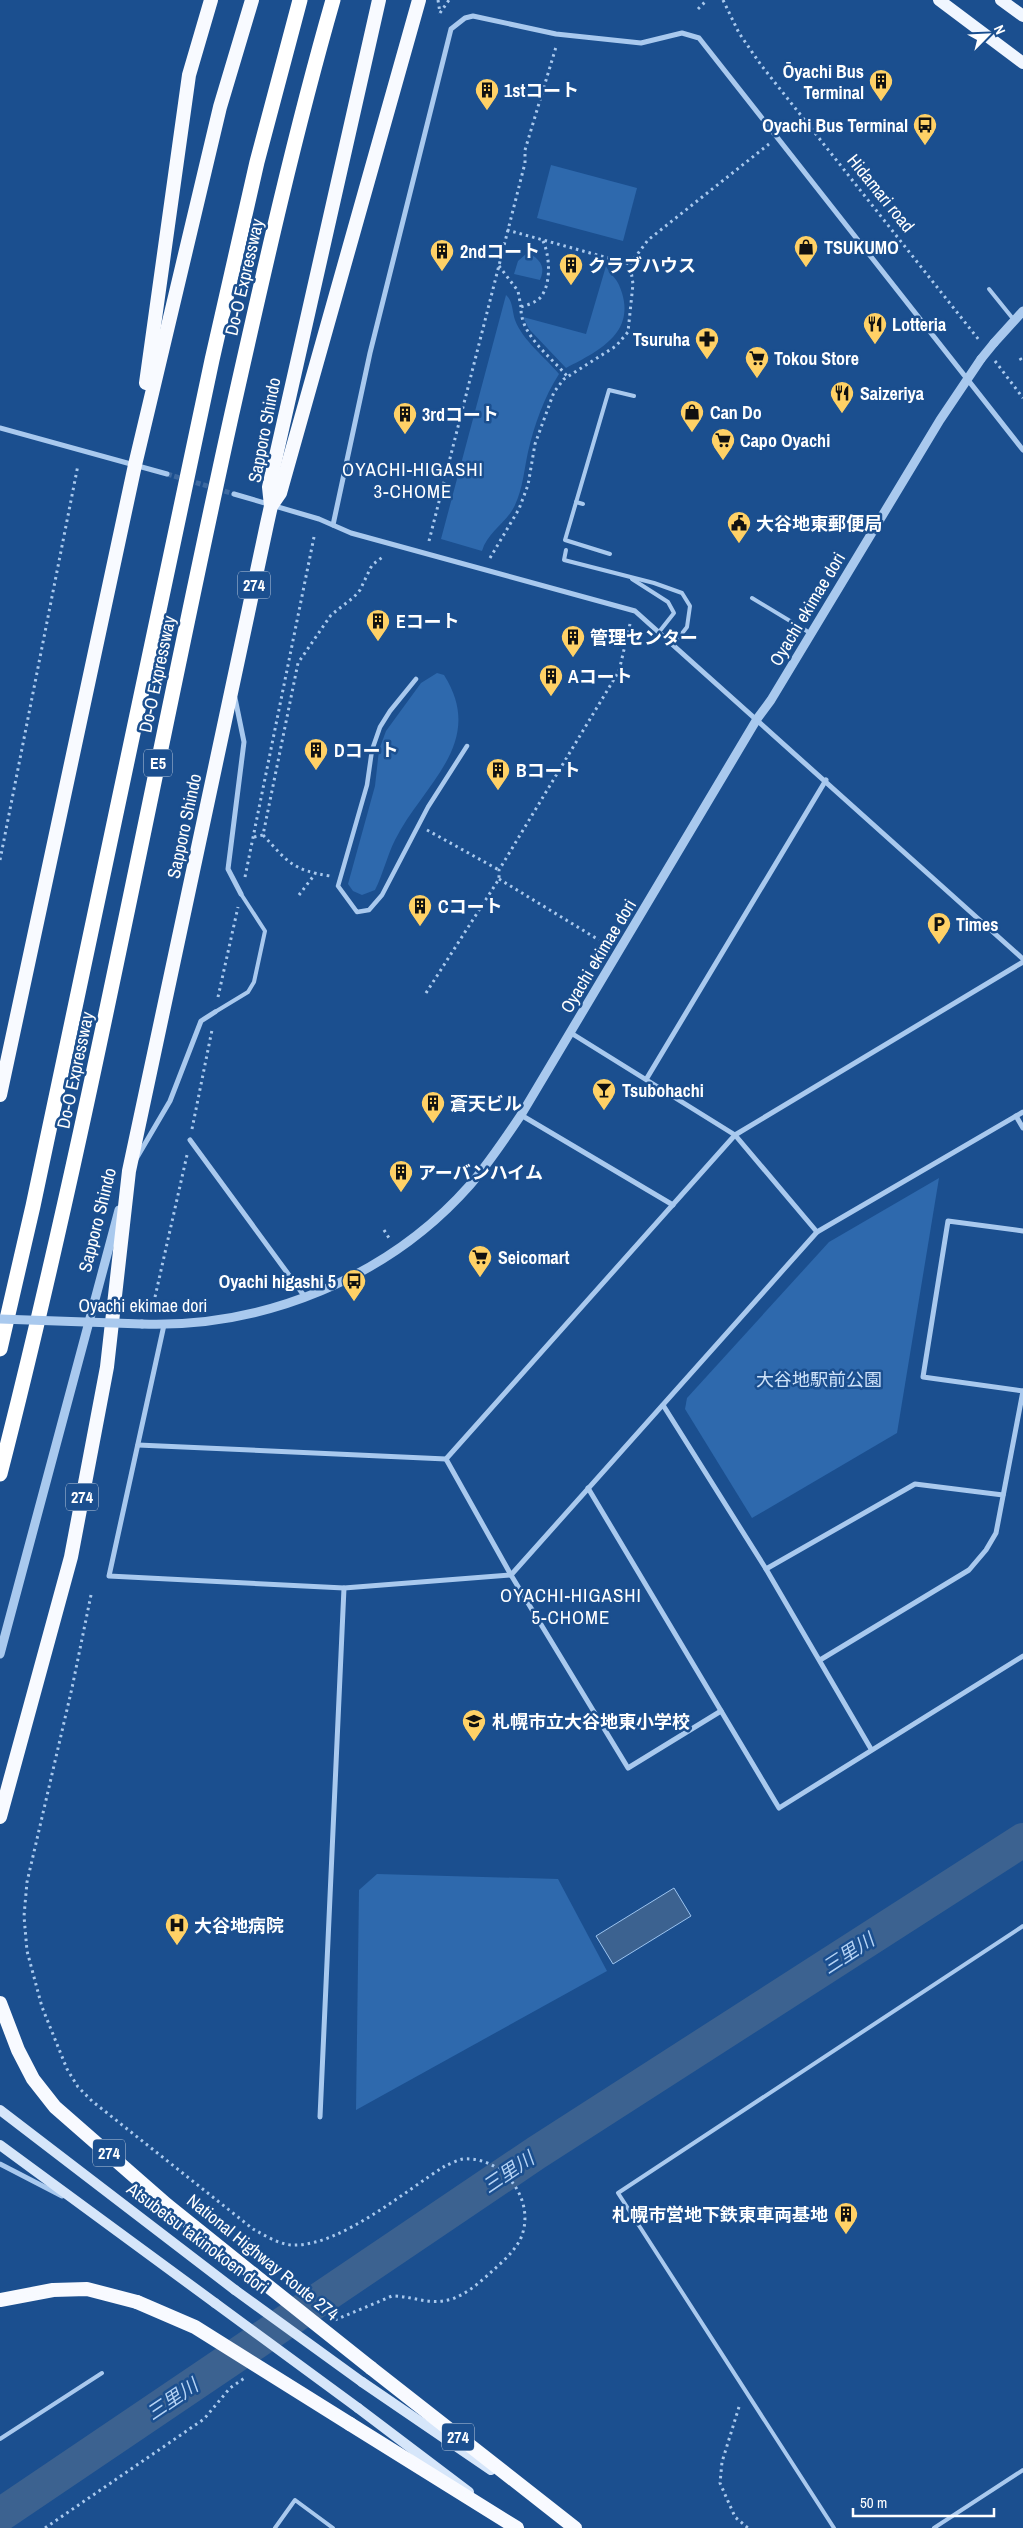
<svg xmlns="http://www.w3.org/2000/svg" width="1023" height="2528" viewBox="0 0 1023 2528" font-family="'Archivo Narrow','Noto Sans JP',sans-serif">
	<rect width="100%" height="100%" fill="#1b4f8f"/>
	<g fill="#2e69ad">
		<polygon points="551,165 637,188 623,241 537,218"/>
		<path d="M 526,254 L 532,255 C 542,262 545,268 540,280 L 514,274 L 518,261 Z"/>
		<path d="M 606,266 C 609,273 616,278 619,285 C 639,331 601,350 566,368 L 529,329 L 523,317 L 586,334 Z"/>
		<path d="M 506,295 C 513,301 512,311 515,320 C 523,341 545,357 559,374 C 544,397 534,426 528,452 C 524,470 523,488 515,505 C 507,523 488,531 482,551 L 441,539 Z"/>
		<path d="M 437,673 L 444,675 C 487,743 423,784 395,840 C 387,856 383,874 375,890 L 362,895 L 353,891 L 348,884 L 375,786 L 379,750 L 386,731 L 421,683 Z"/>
		<polygon points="939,1178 897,1433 752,1518 685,1409 687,1398 829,1242"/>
		<polygon points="377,1874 558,1879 607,1971 356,2110 359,1890"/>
	</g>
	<polygon fill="#3c6290" stroke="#9cc4f0" points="674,1888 691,1916 613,1964 596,1936"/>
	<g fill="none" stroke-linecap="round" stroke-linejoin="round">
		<polyline stroke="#3c6290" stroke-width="34" points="0,2515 536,2153 1023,1840"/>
		<polyline stroke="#3d69a0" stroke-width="5" stroke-dasharray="5 2.5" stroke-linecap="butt" points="167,474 234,494"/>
		<g stroke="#a9c9ee" stroke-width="3" stroke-dasharray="2.5 4" stroke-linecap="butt">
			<polyline points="438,0 440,13"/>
			<polyline points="723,0 739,33 761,65 979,340"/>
			<polyline points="698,9 707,0"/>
			<polyline points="440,13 449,0"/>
			<polyline points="507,230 630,264"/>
			<path d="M 543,241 C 550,256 552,286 539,299 C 534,303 527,305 521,307 C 520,335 550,356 567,376"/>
			<polyline points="499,266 518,291 521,307"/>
			<polyline points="1020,358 1023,363"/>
			<polyline points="995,361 1023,398"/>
			<polyline points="429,541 525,163 525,150 556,47"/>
			<polyline points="490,558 519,509 528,485 535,444 554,392 564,379 616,346 628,332 633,284 630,264 648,240 769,144"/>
			<polyline points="427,830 499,870"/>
			<path d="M 263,835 C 288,862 292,870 330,876"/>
			<polyline points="254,837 263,835 298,663 331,615 354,597 360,590 372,565 384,556"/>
			<polyline points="0,860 78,465"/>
			<polyline points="245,877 314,537"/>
			<polyline points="499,879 599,940"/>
			<polyline points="299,895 315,874"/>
			<polyline points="426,993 499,879 499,870 619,671 630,624"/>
			<polyline points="218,997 238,907"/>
			<polyline points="192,1129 212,1030"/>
			<polyline points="384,1230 389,1238"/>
			<polyline points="155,1297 187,1155"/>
			<path d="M 91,1595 L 72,1688 L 27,1882 L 24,1916 L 27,1951 L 42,2007 L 67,2069 L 78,2087 L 92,2101 L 253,2229 C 266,2236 281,2246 296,2245 C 343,2244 405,2191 445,2166 C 450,2164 457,2160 463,2159 C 504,2156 538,2202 520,2240 C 513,2253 500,2264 489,2274 C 478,2284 466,2294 452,2299 C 429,2306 414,2296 392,2296 L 335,2320"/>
			<polyline points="739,2407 722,2462 720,2483 735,2517 748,2528"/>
			<polyline points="45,2528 204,2419 230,2388 246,2377"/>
		</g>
		<g stroke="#a9c9ee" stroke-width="4">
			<polyline points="989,289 1014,320"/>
			<polyline points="576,502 583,504"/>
			<polyline points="566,550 564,560 654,583 682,593 690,606 687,627 673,645"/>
			<polyline points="610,554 565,540 609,390 634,396"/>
			<polyline points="632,579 668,602 674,613 659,632"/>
			<polyline points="752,598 810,633"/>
			<polyline points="215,1012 248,992 254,982 265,931 241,894"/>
			<polyline points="0,2439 102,2373"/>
			<polyline points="275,2528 295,2500 333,2528"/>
			<polyline points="834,2528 618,2193 1023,1926"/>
			<polyline points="934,2528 1023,2470"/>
		</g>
		<polyline stroke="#a9c9ee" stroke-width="4.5" points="416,679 390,711 380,727 372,750 367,785 338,886 357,912 369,910 382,895 428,807 467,746"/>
		<g stroke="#a9c9ee" stroke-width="5">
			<polyline points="0,428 167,474"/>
			<polyline points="234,494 319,519 351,533 635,611 1023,959"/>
			<polyline points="333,525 370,353 451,29 465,18 473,16 556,34 641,43 682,33 699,38 1023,450"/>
			<polyline points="235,698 244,742 228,869 241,894"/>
			<polyline points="571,1033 735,1135 817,1232"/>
			<polyline points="647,1078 826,780"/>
			<polyline points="521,1115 673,1205"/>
			<polyline points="1016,1116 1023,1128"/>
			<polyline points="190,1140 305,1297"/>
			<polyline points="136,1159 170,1101 201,1021 215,1012"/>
			<polyline points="1023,1231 948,1221 923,1377 1023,1391"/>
			<polyline points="164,1325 109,1576 344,1588 511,1575 817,1232 1023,1112"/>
			<polyline points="663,1405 766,1569 871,1749"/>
			<polyline points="138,1445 446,1459 735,1135 1023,962"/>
			<polyline points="446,1459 511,1575 628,1768 721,1711"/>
			<polyline points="588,1488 779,1808 1023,1656"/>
			<polyline points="766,1569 915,1484 1003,1495"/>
			<polyline points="820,1660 969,1570 986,1550 996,1533 1023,1391"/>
			<polyline points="320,2117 344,1588"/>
			<polyline points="0,2164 62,2196"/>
		</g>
		<g stroke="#a9c9ee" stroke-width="9">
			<polyline points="994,343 1023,311"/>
			<path d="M 142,1324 C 264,1328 388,1278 470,1185 C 489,1163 505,1139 521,1115 L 757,719 L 771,700 L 940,420 L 981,359"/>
			<polyline points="0,1654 119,1210"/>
		</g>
		<g stroke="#d6e6fa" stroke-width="10">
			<polyline points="0,2110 235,2290"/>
			<polyline points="0,2145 215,2303"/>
			<polyline points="362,2382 491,2470"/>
			<polyline points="358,2408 469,2492"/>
		</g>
		<g stroke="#f0f6ff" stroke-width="12">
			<polyline points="939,0 1023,63"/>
			<polyline points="1001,0 1023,16"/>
		</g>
		<g stroke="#f8faff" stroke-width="14">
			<polyline points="146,383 189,75 211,0"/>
			<polyline points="271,506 280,493 419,0"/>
			<polyline points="0,1095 135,465 220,107 252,0"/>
			<polyline points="0,1817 71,1557 107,1367 129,1171 267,524 271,506 269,487 379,0"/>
			<polyline points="0,2003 18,2050 33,2079 55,2107 167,2205 253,2274"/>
			<polyline points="0,2300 53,2290 87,2289 137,2302"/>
			<polyline points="371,2368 575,2528"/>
			<polyline points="350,2424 517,2528"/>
		</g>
		<g stroke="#fff" stroke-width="15">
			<polyline points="0,1349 33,1206 212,360 257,162 300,0"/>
			<path d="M 0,1474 C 90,1123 154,766 232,413 C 263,275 294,136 333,0"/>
		</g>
		<g stroke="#a9c9ee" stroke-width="9">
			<polyline points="981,359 994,343"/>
			<polyline points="0,1319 142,1324"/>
		</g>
		<g stroke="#d6e6fa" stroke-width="10">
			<polyline points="235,2290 362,2382"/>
			<polyline points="215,2303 358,2408"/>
		</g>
		<g stroke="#f8faff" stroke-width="14">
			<polyline points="253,2274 371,2368"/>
			<polyline points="137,2302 195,2327 350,2424"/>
		</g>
	</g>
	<defs>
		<g id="building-pin" transform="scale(1.25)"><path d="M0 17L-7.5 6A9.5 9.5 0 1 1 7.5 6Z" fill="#ffd166" stroke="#1b4f8f"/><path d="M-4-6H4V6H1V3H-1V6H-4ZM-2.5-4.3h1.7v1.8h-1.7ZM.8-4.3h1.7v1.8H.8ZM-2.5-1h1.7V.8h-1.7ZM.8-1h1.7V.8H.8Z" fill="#111"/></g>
		<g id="bus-pin" transform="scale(1.25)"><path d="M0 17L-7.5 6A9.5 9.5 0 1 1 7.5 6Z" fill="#ffd166" stroke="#1b4f8f"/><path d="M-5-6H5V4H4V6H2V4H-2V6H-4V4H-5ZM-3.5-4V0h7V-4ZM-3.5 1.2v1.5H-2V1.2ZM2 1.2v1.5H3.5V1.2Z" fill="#111"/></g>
		<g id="shop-pin" transform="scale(1.25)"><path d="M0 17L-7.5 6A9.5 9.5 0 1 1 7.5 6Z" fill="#ffd166" stroke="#1b4f8f"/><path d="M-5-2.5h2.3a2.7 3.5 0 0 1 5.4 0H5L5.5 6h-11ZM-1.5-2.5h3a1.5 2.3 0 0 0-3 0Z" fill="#111"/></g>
		<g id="restaurant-pin" transform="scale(1.25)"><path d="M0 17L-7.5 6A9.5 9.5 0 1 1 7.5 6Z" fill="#ffd166" stroke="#1b4f8f"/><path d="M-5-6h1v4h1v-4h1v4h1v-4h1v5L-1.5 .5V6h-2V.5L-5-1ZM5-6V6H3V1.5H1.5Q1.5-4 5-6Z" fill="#111"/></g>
		<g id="pharmacy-pin" transform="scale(1.25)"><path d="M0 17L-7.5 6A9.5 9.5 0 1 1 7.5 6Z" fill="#ffd166" stroke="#1b4f8f"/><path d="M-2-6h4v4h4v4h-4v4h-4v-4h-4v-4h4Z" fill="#111"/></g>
		<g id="supermarket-pin" transform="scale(1.25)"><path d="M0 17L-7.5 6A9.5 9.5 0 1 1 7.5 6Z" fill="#ffd166" stroke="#1b4f8f"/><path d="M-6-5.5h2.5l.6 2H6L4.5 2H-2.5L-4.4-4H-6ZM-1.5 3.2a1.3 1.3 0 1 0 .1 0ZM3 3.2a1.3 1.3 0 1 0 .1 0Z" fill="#111"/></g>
		<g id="civic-pin" transform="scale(1.25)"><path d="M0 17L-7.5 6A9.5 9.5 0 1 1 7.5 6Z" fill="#ffd166" stroke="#1b4f8f"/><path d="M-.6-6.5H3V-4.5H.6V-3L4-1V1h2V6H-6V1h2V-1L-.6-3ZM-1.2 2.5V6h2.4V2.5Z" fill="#111"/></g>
		<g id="parking-pin" transform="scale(1.25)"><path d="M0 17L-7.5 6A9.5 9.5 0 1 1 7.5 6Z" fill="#ffd166" stroke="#1b4f8f"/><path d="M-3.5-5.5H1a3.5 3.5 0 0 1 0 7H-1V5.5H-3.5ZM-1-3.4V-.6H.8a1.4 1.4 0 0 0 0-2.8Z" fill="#111"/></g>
		<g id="bar-pin" transform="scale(1.25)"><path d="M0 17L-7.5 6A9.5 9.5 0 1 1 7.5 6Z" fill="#ffd166" stroke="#1b4f8f"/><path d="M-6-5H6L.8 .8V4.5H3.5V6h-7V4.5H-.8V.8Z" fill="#111"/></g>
		<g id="school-pin" transform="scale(1.25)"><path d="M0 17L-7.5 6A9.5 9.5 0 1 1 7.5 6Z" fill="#ffd166" stroke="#1b4f8f"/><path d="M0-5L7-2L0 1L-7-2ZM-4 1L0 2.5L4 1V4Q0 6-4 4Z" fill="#111"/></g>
		<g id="hospital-pin" transform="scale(1.25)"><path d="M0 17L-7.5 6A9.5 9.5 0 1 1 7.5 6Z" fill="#ffd166" stroke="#1b4f8f"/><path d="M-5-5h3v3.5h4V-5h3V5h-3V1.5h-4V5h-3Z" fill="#111"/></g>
	</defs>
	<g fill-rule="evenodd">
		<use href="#building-pin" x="881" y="81"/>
		<use href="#building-pin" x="487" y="90"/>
		<use href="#bus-pin" x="925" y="125"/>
		<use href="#shop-pin" x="806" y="247"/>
		<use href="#building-pin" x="442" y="251"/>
		<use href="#building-pin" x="571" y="265"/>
		<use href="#restaurant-pin" x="875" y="324"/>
		<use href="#pharmacy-pin" x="707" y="339"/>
		<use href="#supermarket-pin" x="757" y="358"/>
		<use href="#restaurant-pin" x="842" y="393"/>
		<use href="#shop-pin" x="692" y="412"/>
		<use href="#building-pin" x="405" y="414"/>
		<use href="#supermarket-pin" x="723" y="440"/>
		<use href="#civic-pin" x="739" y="523"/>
		<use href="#building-pin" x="378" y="621"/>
		<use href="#building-pin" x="573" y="637"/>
		<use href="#building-pin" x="551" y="676"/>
		<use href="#building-pin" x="316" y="750"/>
		<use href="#building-pin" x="498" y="770"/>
		<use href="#building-pin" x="420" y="906"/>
		<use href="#parking-pin" x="939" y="924"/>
		<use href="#bar-pin" x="604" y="1090"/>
		<use href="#building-pin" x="433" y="1103"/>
		<use href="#building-pin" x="401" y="1172"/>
		<use href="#supermarket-pin" x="480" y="1257"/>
		<use href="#bus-pin" x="354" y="1281"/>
		<use href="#school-pin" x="474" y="1721"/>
		<use href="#hospital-pin" x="177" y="1925"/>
		<use href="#building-pin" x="846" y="2214"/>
	</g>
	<g text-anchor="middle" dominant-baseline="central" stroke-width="5" stroke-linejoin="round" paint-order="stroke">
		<g fill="#1b4f8f" stroke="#bbcadd" stroke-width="1">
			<rect x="238" y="571.5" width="32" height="27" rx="4"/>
			<rect x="144" y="749.5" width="28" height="27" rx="4"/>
			<rect x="66" y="1483.5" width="32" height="27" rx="4"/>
			<rect x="93" y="2139.5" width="32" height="27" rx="4"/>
			<rect x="442" y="2423.5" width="32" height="27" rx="4"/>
		</g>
		<g font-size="16" font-weight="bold" fill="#fff">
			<text x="254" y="585">274</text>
			<text x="158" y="763">E5</text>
			<text x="82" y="1497">274</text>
			<text x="109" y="2153">274</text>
			<text x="458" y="2437">274</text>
		</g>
		<g font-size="18" font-weight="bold" fill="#fff" stroke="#1b4f8f" text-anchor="start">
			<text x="864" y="71" text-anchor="end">Ōyachi Bus<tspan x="864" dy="21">Terminal</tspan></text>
			<text x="504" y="90">1stコート</text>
			<text x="908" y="125" text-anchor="end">Oyachi Bus Terminal</text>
			<text x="824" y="247">TSUKUMO</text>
			<text x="460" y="251">2ndコート</text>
			<text x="588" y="265">クラブハウス</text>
			<text x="892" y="324">Lotteria</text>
			<text x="690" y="339" text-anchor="end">Tsuruha</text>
			<text x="774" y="358">Tokou Store</text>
			<text x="860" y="393">Saizeriya</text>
			<text x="710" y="412">Can Do</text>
			<text x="422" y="414">3rdコート</text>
			<text x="740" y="440">Capo Oyachi</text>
			<text x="756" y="523">大谷地東郵便局</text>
			<text x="396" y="621">Eコート</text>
			<text x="590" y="637">管理センター</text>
			<text x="568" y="676">Aコート</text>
			<text x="334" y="750">Dコート</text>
			<text x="516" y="770">Bコート</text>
			<text x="438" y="906">Cコート</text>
			<text x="956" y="924">Times</text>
			<text x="622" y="1090">Tsubohachi</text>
			<text x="450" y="1103">蒼天ビル</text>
			<text x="418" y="1172">アーバンハイム</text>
			<text x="498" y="1257">Seicomart</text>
			<text x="336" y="1281" text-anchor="end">Oyachi higashi 5</text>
			<text x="492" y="1721">札幌市立大谷地東小学校</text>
			<text x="194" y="1925">大谷地病院</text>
			<text x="828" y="2214" text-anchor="end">札幌市営地下鉄東車両基地</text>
		</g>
		<g font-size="18" fill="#fff" stroke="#1b4f8f">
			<text transform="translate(881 193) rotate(51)">Hidamari road</text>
			<text transform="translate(244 277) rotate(-77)">Do-O Expressway</text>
			<text transform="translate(264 430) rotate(-79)">Sapporo Shindo</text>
			<text transform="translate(807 609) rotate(-59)">Oyachi ekimae dori</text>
			<text transform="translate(157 674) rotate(-78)">Do-O Expressway</text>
			<text transform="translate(184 826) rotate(-78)">Sapporo Shindo</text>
			<text transform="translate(598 956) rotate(-59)">Oyachi ekimae dori</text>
			<text transform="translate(75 1070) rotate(-78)">Do-O Expressway</text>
			<text transform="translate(97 1220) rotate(-76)">Sapporo Shindo</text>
			<text x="143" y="1305">Oyachi ekimae dori</text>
			<text transform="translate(198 2238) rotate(37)">Atsubetsu takinokoen dori</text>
			<text transform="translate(263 2257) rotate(39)">National Highway Route 274</text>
		</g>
		<g font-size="18" fill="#cfe3fa" stroke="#1b4f8f">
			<text x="819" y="1379">大谷地駅前公園</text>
		</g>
		<g font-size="19" letter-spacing="1" fill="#fff" stroke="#1b4f8f">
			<text x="413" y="469">OYACHI-HIGASHI<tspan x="413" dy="22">3-CHOME</tspan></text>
			<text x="571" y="1595">OYACHI-HIGASHI<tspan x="571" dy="22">5-CHOME</tspan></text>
		</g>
		<g font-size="19" font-style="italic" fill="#b5d3f5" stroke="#1b4f8f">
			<text transform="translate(848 1953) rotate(-33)">三里川</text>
			<text transform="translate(508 2172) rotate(-34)">三里川</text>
			<text transform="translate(172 2399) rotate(-34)">三里川</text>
		</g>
	</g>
	<g transform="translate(988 35) rotate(66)" stroke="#1b4f8f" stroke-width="4" paint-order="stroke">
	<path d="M0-4L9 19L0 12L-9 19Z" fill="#ffffff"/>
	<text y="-8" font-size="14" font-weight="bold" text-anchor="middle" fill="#ffffff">N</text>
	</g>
	<path d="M853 2508v8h141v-8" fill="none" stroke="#ffffff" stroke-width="2.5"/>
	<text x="860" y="2508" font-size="15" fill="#ffffff" stroke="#1b4f8f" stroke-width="4" paint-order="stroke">50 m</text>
</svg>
